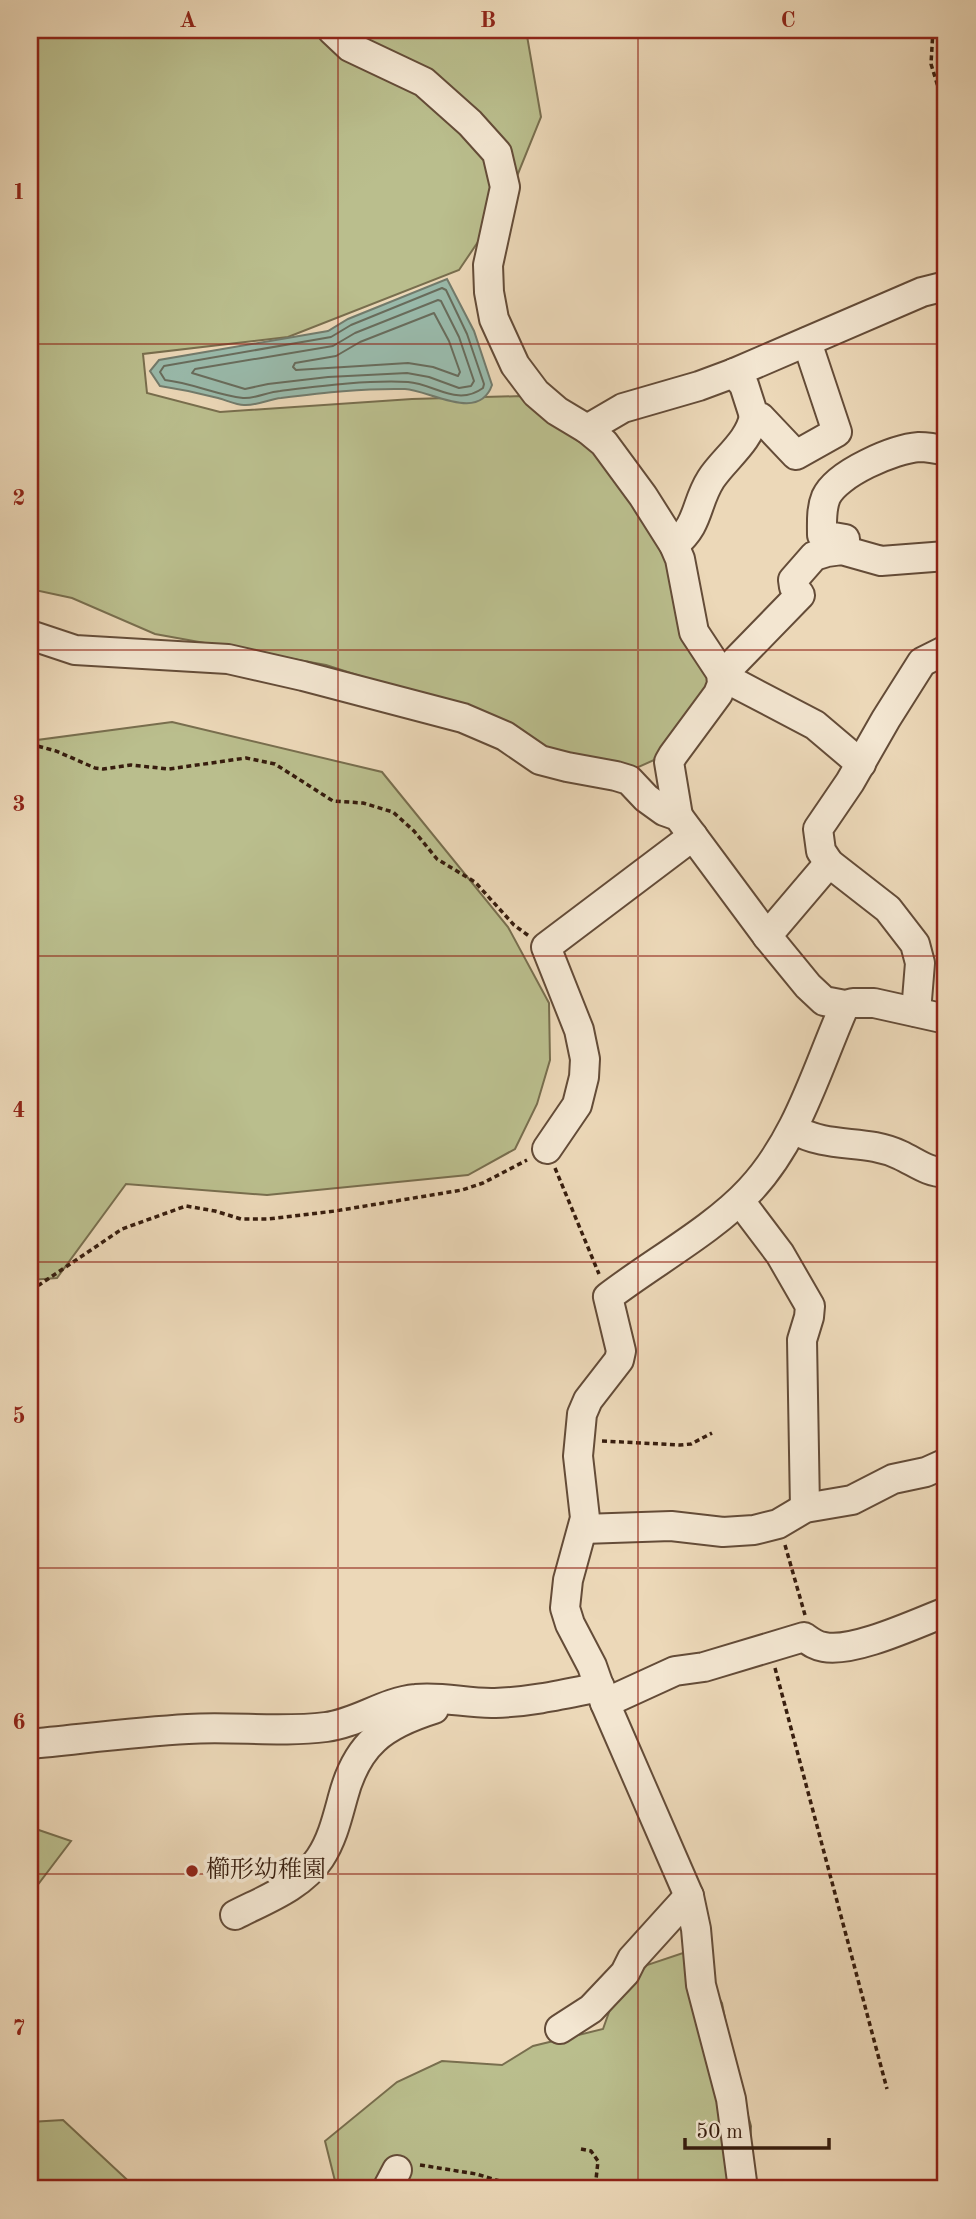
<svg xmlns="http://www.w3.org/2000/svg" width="976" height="2219" viewBox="0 0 976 2219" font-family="'Old Standard TT','Noto Serif JP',serif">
	<rect width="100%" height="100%" fill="#ecd8b8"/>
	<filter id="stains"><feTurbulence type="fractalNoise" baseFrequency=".00286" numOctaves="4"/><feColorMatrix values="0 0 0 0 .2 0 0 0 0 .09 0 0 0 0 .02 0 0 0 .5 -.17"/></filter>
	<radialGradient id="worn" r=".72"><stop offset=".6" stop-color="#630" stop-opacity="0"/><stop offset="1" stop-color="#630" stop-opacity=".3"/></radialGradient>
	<g fill="#babe8d" stroke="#786e4e" stroke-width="2">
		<polygon points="30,30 526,30 541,117 509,196 459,270 288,337 143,354 147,393 220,412 412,399 522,396 596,447 669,549 711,677 710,689 663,756 634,769 551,753 478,714 326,665 155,634 72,598 30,589"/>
		<polygon points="172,722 382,772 508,927 549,1003 550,1060 537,1104 515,1149 468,1175 267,1195 126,1184 57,1278 30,1280 30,741"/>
		<polygon points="30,1827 71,1841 30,1895"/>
		<polygon points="692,1950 722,2003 734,2065 751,2126 749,2163 738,2189 337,2189 325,2141 397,2082 442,2061 502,2065 533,2046 603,2029 613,2001 647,1965"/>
		<polygon points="63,2120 137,2189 30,2189 30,2122"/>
	</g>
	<path fill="#99baab" stroke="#727b6c" stroke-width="2" d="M 447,279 L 474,331 L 492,385 C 479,423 429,390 405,389 C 364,388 322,393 281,398 C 270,399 256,406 244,405 C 236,405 226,400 218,398 C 199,393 180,389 160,386 L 150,371 L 159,360 L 328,331 L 348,319 Z"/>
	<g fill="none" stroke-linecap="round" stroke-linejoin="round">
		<g stroke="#686c5c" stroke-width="2">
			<path d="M 442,288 L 446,290 L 467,334 L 484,384 L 483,388 C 457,407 435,384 408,382 C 366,380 321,386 280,391 C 268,392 254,399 243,398 C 217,395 192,383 165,380 L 160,372 L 164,366 L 331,337 L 351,325 Z"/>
			<polygon points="438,300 441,301 459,337 474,381 471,386 459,388 429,377 407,373 328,377 268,384 245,389 192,373 195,369 333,346 355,333"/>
			<polygon points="434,313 449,341 460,372 458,376 433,367 408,363 296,370 293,367 295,363 336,356 360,342"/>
		</g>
		<g stroke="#644c38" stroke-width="32">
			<g id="minor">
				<polyline points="332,30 350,47 424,82 470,123 497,153 505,187 488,265 489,292 494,319 515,365 536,393 557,411 587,429 604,443 643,496 674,545 680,559 694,632 721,673 722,684 718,694 673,755 669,762 678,816"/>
				<polyline points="734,373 744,385 754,416 760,417 796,455 837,432 807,342"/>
				<polyline points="587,429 623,408 699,386 734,373 922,292 946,286"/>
				<path d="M 845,539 L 822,535 C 822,523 821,509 826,497 C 837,473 894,449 919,447 C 928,447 938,449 946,451"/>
				<path d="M 674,545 C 700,524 695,504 711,479 C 724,459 750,441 754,416"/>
				<polyline points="30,635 75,650 228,659 303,676 463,718 505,736 540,760 567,767 616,776 629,780 646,798 664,811 678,816 767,936 808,986 824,1001 845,1005 853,1003 874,1003 946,1019"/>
				<polyline points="721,673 728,669 800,595 794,587 793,580 814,556 827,552 842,550 881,561 946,556"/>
				<polyline points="722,678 733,682 815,725 861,764"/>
				<polyline points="767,936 829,863"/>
				<polyline points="916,1012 920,963 915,944 888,909 829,863 821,851 818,829 850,782 886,719 922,662 946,650"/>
				<path d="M 793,1129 C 830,1150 864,1138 900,1155 C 917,1163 927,1172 946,1173"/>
				<polyline points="547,1149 577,1105 584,1077 585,1059 579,1030 546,947 693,836"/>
				<polyline points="740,1201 780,1254 810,1306 809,1317 802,1340 805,1508"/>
				<polyline points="583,1529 671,1526 723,1532 754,1530 778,1524 805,1508 852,1500 893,1479 926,1472 946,1463"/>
				<path d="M 605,1703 L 675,1671 L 704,1667 L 804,1637 C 811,1642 816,1646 824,1647 C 854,1653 917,1623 946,1612"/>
				<path d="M 30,1744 C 82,1739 135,1732 188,1729 C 234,1726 280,1733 326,1727 C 358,1723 383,1702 416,1699 C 442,1696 469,1704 495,1703 C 530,1702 565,1694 600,1687"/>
				<path d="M 235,1915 C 264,1900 301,1887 320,1858 C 332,1840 337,1819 343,1797 C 357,1744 383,1725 434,1709"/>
				<polyline points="560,2029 591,2009 625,1973 632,1959 689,1896"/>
				<polyline points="387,2189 397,2170"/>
				<path d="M 743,2189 L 731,2099 L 701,1985 L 696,1929 L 689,1896 L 605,1703 L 592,1666 L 570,1624 L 565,1608 L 568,1580 L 585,1518 L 578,1456 L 582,1414 L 588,1400 L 619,1360 L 621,1351 L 608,1297 C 652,1263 713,1230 750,1190 C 798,1139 817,1068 845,1005"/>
			</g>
		</g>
		<g stroke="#371d0e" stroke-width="3.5" stroke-dasharray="5 3.5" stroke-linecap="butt">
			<polyline points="933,30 931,64 946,113"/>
			<polyline points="30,744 56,751 95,768 103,769 131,765 169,769 246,758 275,764 333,801 363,803 393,812 414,831 437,859 475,882 514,925 529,936"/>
			<polyline points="555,1168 599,1274"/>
			<polyline points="30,1289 39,1285 122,1229 186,1206 215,1211 241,1219 268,1219 335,1211 462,1190 483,1183 527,1160"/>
			<polyline points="602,1441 680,1445 691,1444 712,1433"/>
			<polyline points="785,1545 805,1615"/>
			<polyline points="775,1668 887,2089"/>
			<polyline points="581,2149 591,2151 598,2161 595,2189"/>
			<polyline points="420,2165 476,2174 527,2189"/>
			<polyline points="354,2189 364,2184"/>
		</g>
		<use href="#minor" stroke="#f3e6d1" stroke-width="28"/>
	</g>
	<path fill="none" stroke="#8f2418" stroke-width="2" stroke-opacity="0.55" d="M 338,30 L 338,2189M 638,30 L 638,2189M 30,344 L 946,344M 30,650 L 946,650M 30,956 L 946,956M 30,1262 L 946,1262M 30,1568 L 946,1568M 30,1874 L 946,1874"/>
	<circle fill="#8f2418" stroke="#f3e6d1" stroke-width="2.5" cx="192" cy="1871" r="7"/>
	<g text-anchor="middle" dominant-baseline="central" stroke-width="7" stroke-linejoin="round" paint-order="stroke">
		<g font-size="24" fill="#371d0e" stroke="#f3e6d1" text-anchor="start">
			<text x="206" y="1871">櫛形幼稚園</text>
		</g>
	</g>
	<rect width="976" height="2219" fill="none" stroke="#ecd8b8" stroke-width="77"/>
	<path d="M685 2138v10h144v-10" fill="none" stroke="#371d0e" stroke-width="3.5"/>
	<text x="696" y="2138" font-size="21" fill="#371d0e" stroke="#f3e6d1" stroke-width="5" paint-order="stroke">50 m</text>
	<rect x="38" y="38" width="899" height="2142" fill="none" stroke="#8f2418" stroke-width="2.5"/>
	<g font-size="23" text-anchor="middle" font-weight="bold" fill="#8f2418">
		<text x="188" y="27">A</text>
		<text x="488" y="27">B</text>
		<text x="788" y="27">C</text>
		<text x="19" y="199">1</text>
		<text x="19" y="505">2</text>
		<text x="19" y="811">3</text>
		<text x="19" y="1117">4</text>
		<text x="19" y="1423">5</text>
		<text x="19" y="1729">6</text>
		<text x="19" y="2035">7</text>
	</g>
	<rect width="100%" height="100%" filter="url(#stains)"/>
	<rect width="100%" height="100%" fill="url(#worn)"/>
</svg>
